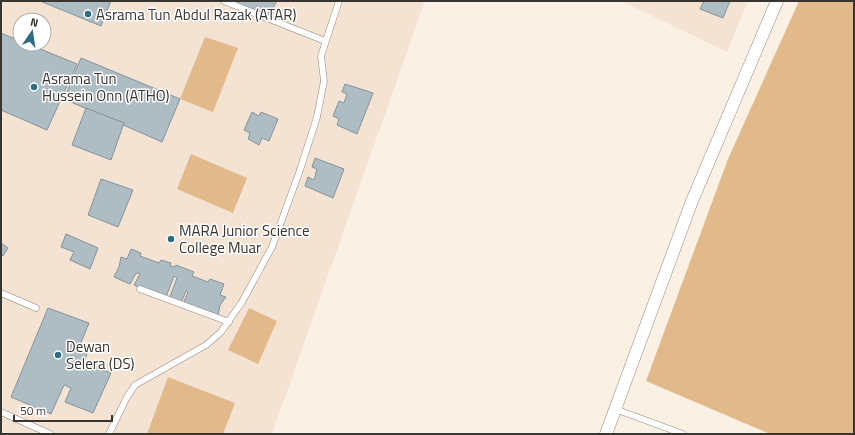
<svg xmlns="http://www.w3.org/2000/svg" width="855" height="435" viewBox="0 0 855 435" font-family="'Titillium Web',sans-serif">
	<rect width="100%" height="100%" fill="#fbf0e4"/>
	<g fill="#f4e3d2" fill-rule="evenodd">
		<path d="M 1,1 L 425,1 L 272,434 L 1,434 ZM 20,20 L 44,20 L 44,44 L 20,44 Z"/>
		<polygon points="621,1 748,1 727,52"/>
	</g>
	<g fill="#e1b98a">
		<polygon points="799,1 854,1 854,434 770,434 646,381 728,159"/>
		<polygon points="205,37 238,48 213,112 180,99"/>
		<polygon points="191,154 247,178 233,213 177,189"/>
		<polygon points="249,308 277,321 258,364 228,350"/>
		<polygon points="168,377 235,403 223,434 147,434"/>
	</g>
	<g fill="#adbdc3" stroke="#84939a">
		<polygon points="40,1 111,1 101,26"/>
		<polygon points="239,1 277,1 274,6 272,18 237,5"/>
		<polygon points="704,1 730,1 723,18 700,9"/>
		<polygon points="1,33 20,41 20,44 28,44 77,64 47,130 1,110"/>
		<polygon points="81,58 180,99 162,142 64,99"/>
		<polygon points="345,84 373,93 357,134 337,125 339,119 333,116 339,101 344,103 347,94 342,92"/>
		<polygon points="86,108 124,123 111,160 72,145"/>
		<polygon points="252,112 259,116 261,112 278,119 269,141 262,138 259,145 248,139 250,133 244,130"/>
		<polygon points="315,158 344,169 333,198 305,186 308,177 314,180 317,169 312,167"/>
		<polygon points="101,179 133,190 118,227 88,215"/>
		<polygon points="66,234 98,248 90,269 70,260 74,252 61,247"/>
		<polygon points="1,243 8,248 3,256 1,254"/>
		<polygon points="131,249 141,253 140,256 159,263 161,260 171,263 170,266 175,267 176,265 194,272 192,276 208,282 210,279 224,284 220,295 226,297 220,305 218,317 183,304 188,292 186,291 181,303 169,299 177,278 174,276 166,297 134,285 140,274 136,273 130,284 114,277 119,267 121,257 127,259"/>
		<polygon points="48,308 89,323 80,345 89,348 84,362 111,373 93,413 65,402 71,388 64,385 51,414 11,397"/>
	</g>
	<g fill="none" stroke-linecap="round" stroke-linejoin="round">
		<g stroke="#92897e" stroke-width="7">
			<g id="lane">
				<polyline points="224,1 325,41"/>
				<polyline points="140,289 229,322"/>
				<polyline points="1,293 36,308"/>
				<polyline points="615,409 683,434"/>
				<polyline points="1,412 50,434"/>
				<polyline points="109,434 127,397 135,385 206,345 221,332 242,302 272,247 300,170 317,117 324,81 321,56 339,1"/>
			</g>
		</g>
		<g stroke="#92897e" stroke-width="13">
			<polyline id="street" points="606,434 692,201 777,1"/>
		</g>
		<use href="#lane" stroke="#fff" stroke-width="6"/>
		<use href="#street" stroke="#fff" stroke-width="12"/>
	</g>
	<g fill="#2f6c82" stroke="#fff" stroke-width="1.5">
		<circle cx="88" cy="14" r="4"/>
		<circle cx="34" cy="87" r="4"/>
		<circle cx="171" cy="239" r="4"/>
		<circle cx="58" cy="355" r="4"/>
	</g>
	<g text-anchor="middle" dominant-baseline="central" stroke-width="3" stroke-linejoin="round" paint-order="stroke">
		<g font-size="15" fill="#38342f" stroke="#fff" text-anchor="start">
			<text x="96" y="14">Asrama Tun Abdul Razak (ATAR)</text>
			<text x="42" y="78">Asrama Tun<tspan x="42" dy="17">Hussein Onn (ATHO)</tspan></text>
			<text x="179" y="230">MARA Junior Science<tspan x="179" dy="17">College Muar</tspan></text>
			<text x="66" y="346">Dewan<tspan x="66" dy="17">Selera (DS)</tspan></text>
		</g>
	</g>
	<rect width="855" height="435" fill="none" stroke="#38342f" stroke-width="4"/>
	<g transform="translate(32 32) rotate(13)"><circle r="19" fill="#ffffff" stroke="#afaeac"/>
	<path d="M0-3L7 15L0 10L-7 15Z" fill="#2f6c82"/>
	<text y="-6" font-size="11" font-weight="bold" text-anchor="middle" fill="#38342f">N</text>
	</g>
	<path d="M14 415v6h98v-6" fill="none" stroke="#38342f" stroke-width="2"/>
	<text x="20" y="415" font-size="12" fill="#38342f" stroke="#ffffff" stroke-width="3" paint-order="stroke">50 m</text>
</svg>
